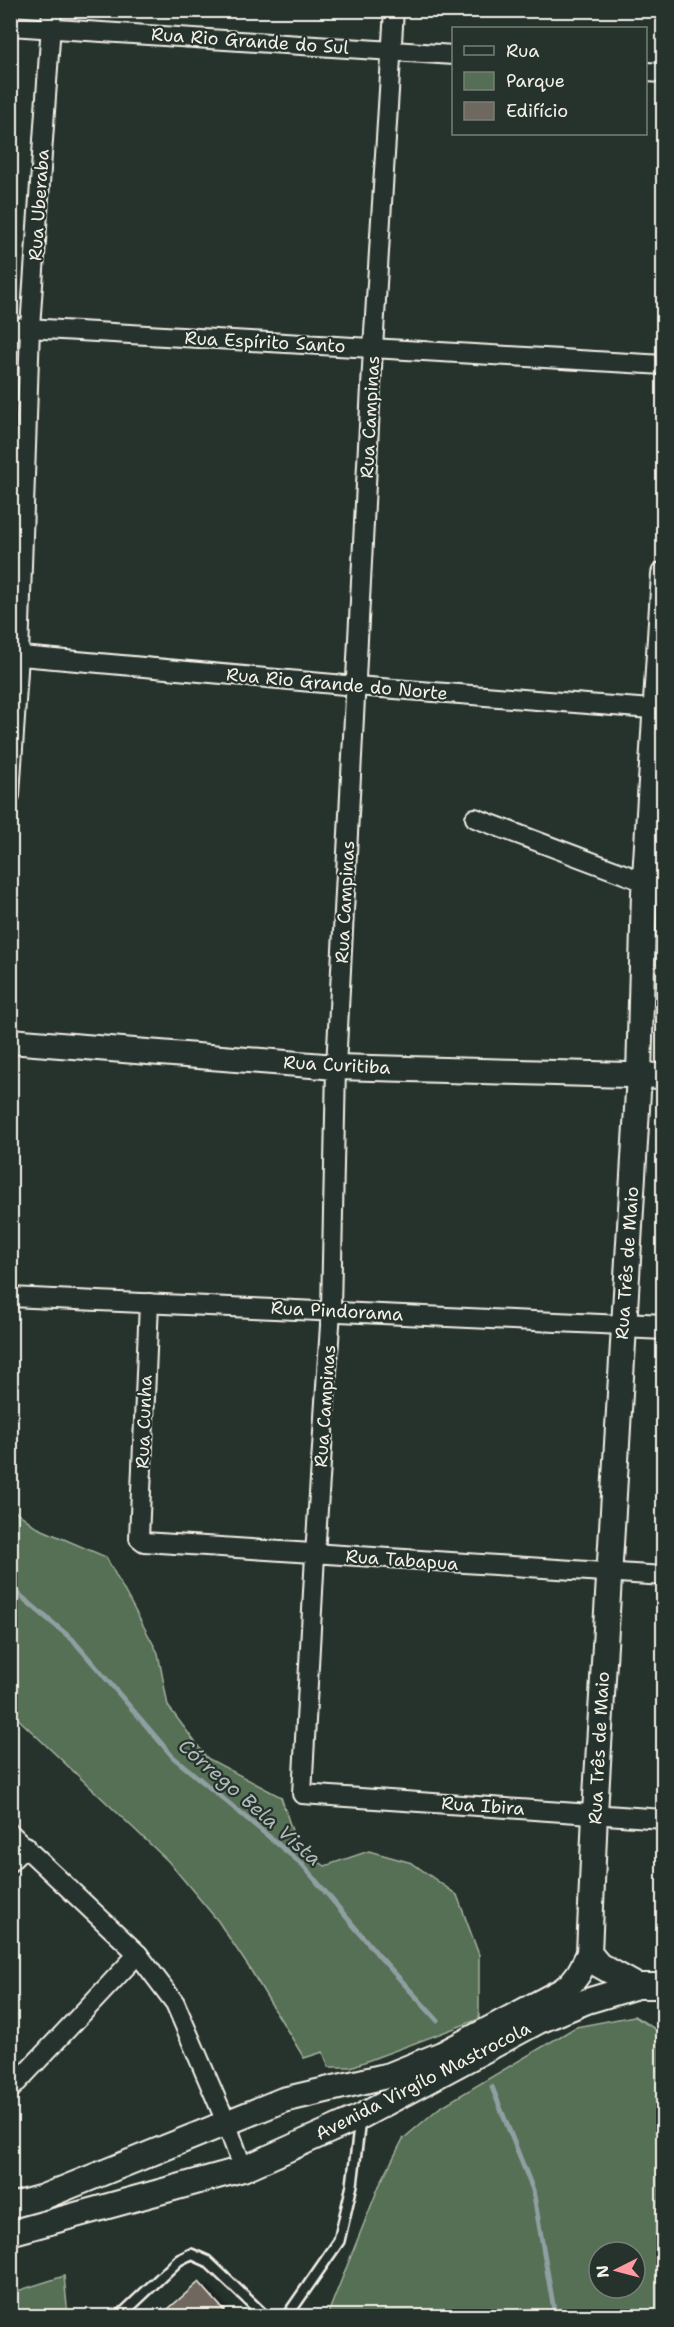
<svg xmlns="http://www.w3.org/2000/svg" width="674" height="2327" viewBox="0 0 674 2327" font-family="'Shantell Sans',sans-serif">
	<defs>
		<filter id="shadow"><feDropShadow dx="6" dy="4" stdDeviation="3" flood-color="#0009"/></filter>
	</defs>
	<rect width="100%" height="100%" fill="#26332d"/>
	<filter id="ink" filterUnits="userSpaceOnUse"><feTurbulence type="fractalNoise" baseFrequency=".0167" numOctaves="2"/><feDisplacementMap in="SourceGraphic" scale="12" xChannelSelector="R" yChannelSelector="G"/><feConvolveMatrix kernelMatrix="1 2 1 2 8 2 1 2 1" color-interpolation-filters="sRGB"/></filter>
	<g filter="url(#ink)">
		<g fill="#546f55" stroke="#a4b09e" stroke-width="1.5" fill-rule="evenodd">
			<polygon points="10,1507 38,1528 106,1557 158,1653 168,1706 207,1758 281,1797 297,1846 325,1866 369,1851 412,1863 457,1895 479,1955 479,2019 351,2067 329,2067 323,2052 304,2058 250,1969 218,1921 168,1861 11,1712"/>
			<path d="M 634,2016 L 663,2034 L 663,2316 L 327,2316 L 379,2186 L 403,2139 L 439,2108 L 576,2027 ZM 599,2252 L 635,2252 L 635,2288 L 599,2288 Z"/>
			<polygon points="64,2276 68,2316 11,2316 11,2293"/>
		</g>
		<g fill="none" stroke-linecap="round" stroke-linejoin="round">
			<g stroke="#909fa2" stroke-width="5">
				<polyline points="10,1587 73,1640 173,1757 302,1864 379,1956 437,2020"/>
				<polyline points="492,2087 533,2190 555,2316"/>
			</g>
		</g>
		<polygon fill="#6f685f" stroke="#f4f1e8" stroke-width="1.5" filter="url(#shadow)" points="199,2282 229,2316 160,2316"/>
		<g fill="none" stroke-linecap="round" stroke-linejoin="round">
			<g stroke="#f4f1e8" stroke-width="14">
				<g id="lane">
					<polyline points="120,2316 179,2260 191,2254 207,2261 265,2316"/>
					<polyline points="287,2316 339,2241 352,2185 360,2120"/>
				</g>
			</g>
			<g stroke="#f4f1e8" stroke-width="22">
				<g id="street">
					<polyline points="394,10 373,348 336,1067 331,1310 315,1555 302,1794 664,1819"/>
					<polyline points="10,26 454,55"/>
					<polyline points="646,72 664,73"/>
					<polyline points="10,327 664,365"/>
					<polyline points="10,655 356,686 664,710"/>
					<polyline points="10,795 19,655 30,328 52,10"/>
					<polyline points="475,818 645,882"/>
					<polyline points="10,1297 623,1325"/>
					<polyline points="149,1303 139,1538 144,1542 664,1576"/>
					<polyline points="10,1833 138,1954 175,2003 226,2122 243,2169"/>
					<polyline points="10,1862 26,1846"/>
					<polyline points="10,2090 138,1954"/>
				</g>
			</g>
			<g stroke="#f4f1e8" stroke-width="28">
				<g id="secondary">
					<polyline points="10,1041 336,1067 664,1076"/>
					<polyline points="623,1325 664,1327"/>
					<polyline points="637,1986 599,1965 589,1953 595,1813 639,1075 644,893 664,574"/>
					<path d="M 10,2206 L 43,2197 L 283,2100 L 390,2075 L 442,2054 L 563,1990 C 577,1980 582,1968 589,1953"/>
					<polyline points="10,2233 243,2169 360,2117 539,2021 587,2001 637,1986 664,1986"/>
				</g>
			</g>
			<use href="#lane" stroke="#26332d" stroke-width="9"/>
			<use href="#street" stroke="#26332d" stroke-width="18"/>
			<use href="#secondary" stroke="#26332d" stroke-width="24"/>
		</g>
	</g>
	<g text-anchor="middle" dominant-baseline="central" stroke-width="4.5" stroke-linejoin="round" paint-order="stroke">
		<g font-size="18" fill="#f4f1e8" stroke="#26332d">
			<text transform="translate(250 41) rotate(4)">Rua Rio Grande do Sul</text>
			<text transform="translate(39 205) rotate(-86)">Rua Uberaba</text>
			<text transform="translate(265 342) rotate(3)">Rua Espírito Santo</text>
			<text transform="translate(370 417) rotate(-87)">Rua Campinas</text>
			<text transform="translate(337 684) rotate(5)">Rua Rio Grande do Norte</text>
			<text transform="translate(345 902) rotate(-87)">Rua Campinas</text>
			<text transform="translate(337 1065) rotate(3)">Rua Curitiba</text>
			<text transform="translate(627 1263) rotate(-86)">Rua Três de Maio</text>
			<text transform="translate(337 1311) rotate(3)">Rua Pindorama</text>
			<text transform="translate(325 1406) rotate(-86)">Rua Campinas</text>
			<text transform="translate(144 1422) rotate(-88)">Rua Cunha</text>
			<text transform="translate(402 1560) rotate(4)">Rua Tabapua</text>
			<text transform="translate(599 1748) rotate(-87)">Rua Três de Maio</text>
			<text transform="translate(483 1806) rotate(4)">Rua Ibira</text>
			<text transform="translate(423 2081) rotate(-27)">Avenida Virgílo Mastrocola</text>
		</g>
		<g font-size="20" font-style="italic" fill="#b2bab9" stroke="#26332d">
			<text transform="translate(250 1802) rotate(41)">Córrego Bela Vista</text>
		</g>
	</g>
	<rect width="674" height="2327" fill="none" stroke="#26332d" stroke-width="36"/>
	<rect x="18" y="18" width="638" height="2291" fill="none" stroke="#f4f1e8" stroke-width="2" filter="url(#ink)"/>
	<rect x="452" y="27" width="195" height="108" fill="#26332d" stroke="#787f78" stroke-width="1.5"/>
	<rect x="464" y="46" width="30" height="9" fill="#26332d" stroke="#787f78" stroke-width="1.5"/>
	<text x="506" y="57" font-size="18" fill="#f4f1e8">Rua</text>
	<rect x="464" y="72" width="30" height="18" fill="#546f55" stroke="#787f78" stroke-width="1.5"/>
	<text x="506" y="87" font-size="18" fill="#f4f1e8">Parque</text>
	<rect x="464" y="102" width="30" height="18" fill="#6f685f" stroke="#787f78" stroke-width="1.5"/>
	<text x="506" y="117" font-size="18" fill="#f4f1e8">Edifício</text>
	<g transform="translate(617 2270) rotate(264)"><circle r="28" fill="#26332d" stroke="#787f78" stroke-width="1.5"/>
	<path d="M0-4.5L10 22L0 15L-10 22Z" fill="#ff9aa2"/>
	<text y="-9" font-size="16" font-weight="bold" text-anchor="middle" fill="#f4f1e8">N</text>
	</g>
</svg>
